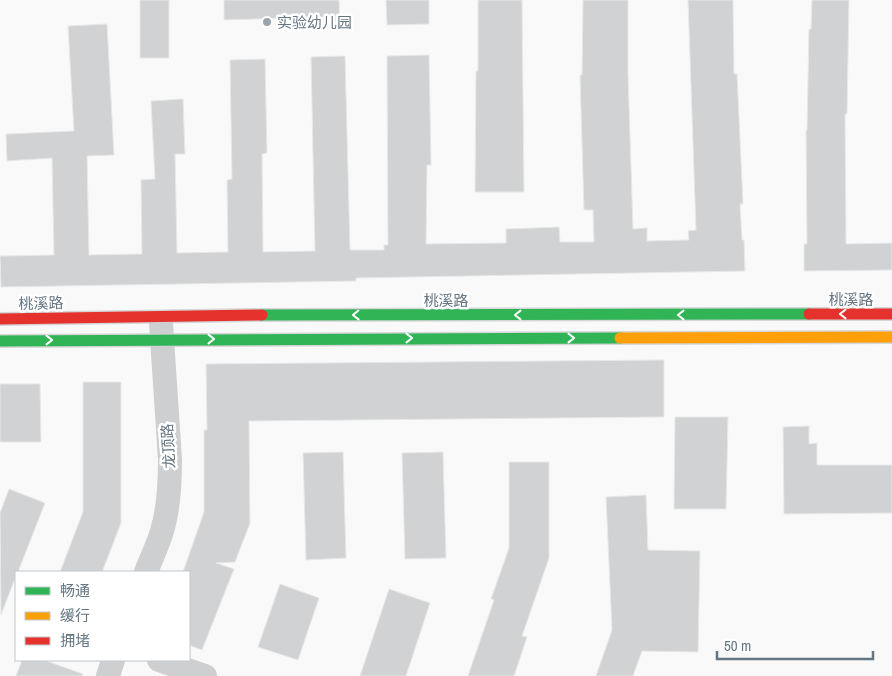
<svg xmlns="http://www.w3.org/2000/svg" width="892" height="676" viewBox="0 0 892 676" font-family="'Archivo Narrow','Noto Sans SC',sans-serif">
	<rect width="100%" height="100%" fill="#f9f9f9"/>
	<g fill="#d0d2d3" stroke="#e8e8e8">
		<rect x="140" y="0" width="29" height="58"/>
		<polygon points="224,0 339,0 340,25 290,26 290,18 224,20"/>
		<polygon points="386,0 429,0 429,24 387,25"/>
		<polygon points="478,0 522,0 524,192 475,192 476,71 478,71"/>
		<polygon points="583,0 628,0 628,74 633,229 647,228 647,241 689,240 688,231 696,230 688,0 733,0 734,74 737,74 743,204 740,204 742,240 744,240 745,271 356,278 356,281 1,287 0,256 54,255 52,158 7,161 6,134 74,131 68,26 107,24 114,155 87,156 89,255 142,254 141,180 155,179 151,101 183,99 185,154 175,154 177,253 228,252 227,180 232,179 230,60 265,59 267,153 262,154 263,252 315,251 311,57 345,56 350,250 384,250 384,245 388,245 387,56 429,55 431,165 427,165 426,244 506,243 506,229 559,227 560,242 594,242 593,210 584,210 580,75 582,75"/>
		<polygon points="812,0 849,0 847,114 845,114 846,244 892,243 892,270 804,271 804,244 807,244 806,131 807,130 809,29 811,29"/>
		<polygon points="664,360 664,417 249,421 250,523 235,562 216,563 234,569 202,650 189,645 189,572 183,572 204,512 204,430 207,430 206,364"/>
		<polygon points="83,382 121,382 121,523 102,572 60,572 83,512"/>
		<polygon points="0,384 40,384 41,442 0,442"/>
		<polygon points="675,417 728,417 726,509 674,509"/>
		<polygon points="809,426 809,444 817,443 817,465 892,465 892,513 784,514 783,427"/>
		<polygon points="343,452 346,558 306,560 303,453"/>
		<polygon points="443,452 446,558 405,559 402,453"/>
		<polygon points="509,462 549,462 549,558 522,636 527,637 514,676 468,676 494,600 491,599 509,548"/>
		<polygon points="9,489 45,503 18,572 16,572 16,576 1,615 0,513"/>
		<polygon points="646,495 648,550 700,551 698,652 642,651 633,676 596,676 612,630 606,497"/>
		<polygon points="280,584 319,598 298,660 258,647"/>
		<polygon points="389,589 430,603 406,676 360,676"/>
		<polygon points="22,660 44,660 83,674 82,676 16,676"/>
	</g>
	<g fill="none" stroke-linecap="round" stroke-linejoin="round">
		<g stroke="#d5d6d7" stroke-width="14">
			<g id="fast">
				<polyline points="262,315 809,314"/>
				<polyline points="0,341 620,338"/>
			</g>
		</g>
		<g stroke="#d5d6d7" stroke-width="14">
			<polyline id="slow" points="620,338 892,337"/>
		</g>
		<g stroke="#d5d6d7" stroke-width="14">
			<g id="jam">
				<polyline points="809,314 892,314"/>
				<polyline points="0,319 262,315"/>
			</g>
		</g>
		<g stroke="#cecfd0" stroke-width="24">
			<path d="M 146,572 C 151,559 158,545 162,531 C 169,508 170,484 170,460 L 161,323"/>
			<polyline points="159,660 205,676"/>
			<polyline points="108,676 113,660"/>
		</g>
		<use href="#fast" stroke="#30b455" stroke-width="11"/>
		<use href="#slow" stroke="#ff9f0a" stroke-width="11"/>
		<use href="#jam" stroke="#e5322d" stroke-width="11"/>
	</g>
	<defs><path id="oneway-chevron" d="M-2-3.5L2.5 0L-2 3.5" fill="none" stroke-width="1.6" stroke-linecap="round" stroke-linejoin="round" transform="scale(1.25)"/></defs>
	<g stroke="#fff">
		<use href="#oneway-chevron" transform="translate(843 314) rotate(180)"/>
		<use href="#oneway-chevron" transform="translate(356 315) rotate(179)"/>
		<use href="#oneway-chevron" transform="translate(518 315) rotate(-180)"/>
		<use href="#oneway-chevron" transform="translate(681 315) rotate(180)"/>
		<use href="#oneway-chevron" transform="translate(409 338)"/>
		<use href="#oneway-chevron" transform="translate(571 338)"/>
		<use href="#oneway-chevron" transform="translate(211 339)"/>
		<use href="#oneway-chevron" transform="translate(49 340)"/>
	</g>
	<circle fill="#99a4ac" stroke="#fff" stroke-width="2" cx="267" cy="22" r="5"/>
	<g text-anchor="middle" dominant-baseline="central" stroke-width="5" stroke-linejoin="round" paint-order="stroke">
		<g font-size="15" fill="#657683" stroke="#fff" text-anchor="start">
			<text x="277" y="22">实验幼儿园</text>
		</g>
		<g font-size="15" fill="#657683" stroke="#fff">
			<text x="851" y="299">桃溪路</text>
			<text x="446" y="300">桃溪路</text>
			<text transform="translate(41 303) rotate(-1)">桃溪路</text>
			<text transform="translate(168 446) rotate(-93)">龙顶路</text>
		</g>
	</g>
	<rect x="15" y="571" width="175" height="90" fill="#ffffff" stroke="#c1c8cd"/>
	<rect x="25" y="587" width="25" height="8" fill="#30b455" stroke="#c1c8cd"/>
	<text x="60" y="596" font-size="15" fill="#657683">畅通</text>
	<rect x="25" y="612" width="25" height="8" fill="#ff9f0a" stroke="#c1c8cd"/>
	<text x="60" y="621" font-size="15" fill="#657683">缓行</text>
	<rect x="25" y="637" width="25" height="8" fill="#e5322d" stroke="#c1c8cd"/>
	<text x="60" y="646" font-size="15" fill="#657683">拥堵</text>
	<path d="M717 651v8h156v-8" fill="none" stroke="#657683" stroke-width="2.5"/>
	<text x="724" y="651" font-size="15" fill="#657683" stroke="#ffffff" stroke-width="4" paint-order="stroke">50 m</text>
</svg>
